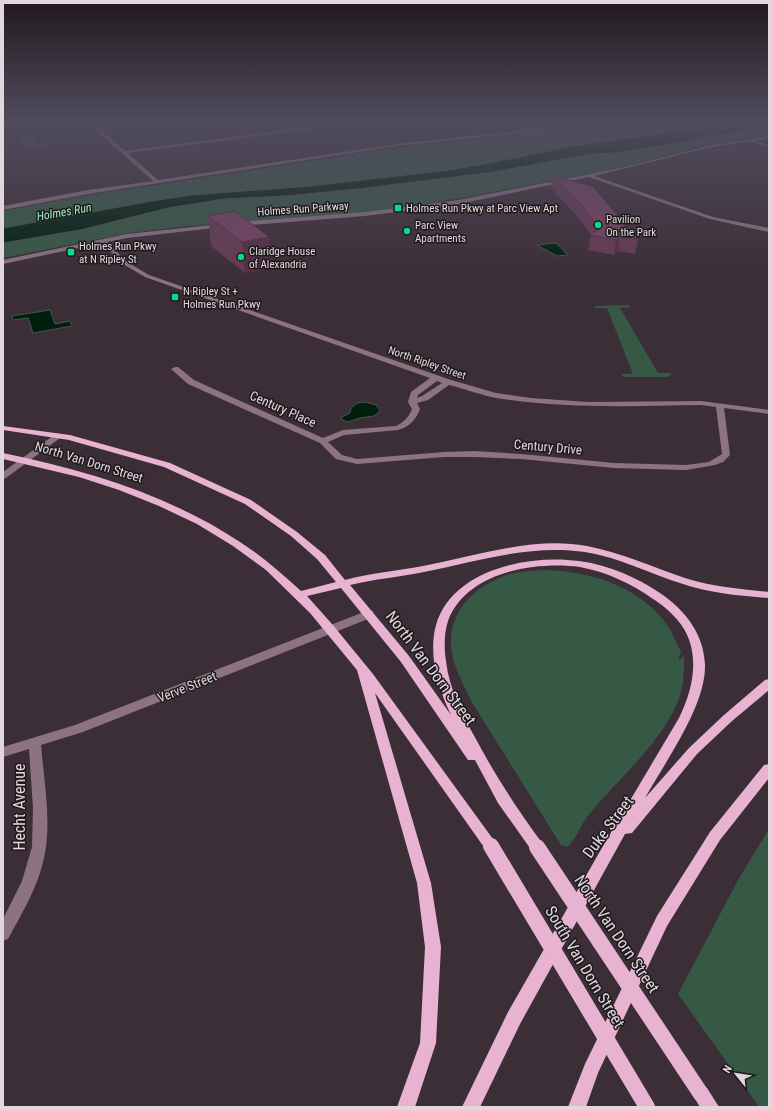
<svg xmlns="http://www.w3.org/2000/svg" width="772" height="1110" viewBox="0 0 772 1110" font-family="'Roboto Condensed',sans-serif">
	<rect width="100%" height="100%" fill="#3c2e36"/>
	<g fill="#365945">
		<polygon points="651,120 755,120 572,146 490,163 449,170 310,186 191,195 152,201 3,228 3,211 82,196 404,147"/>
		<polygon points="769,126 769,135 702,145 621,167 472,196 419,205 356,213 187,226 129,233 3,258 3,243 80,230 168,208 224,199 286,196 494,172 591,154 615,153 661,146"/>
		<path d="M 34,137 L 36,142 L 46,145 C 36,150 29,144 20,144 L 20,138 Z"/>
		<polygon points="629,305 630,307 620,308 658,373 670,373 671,375 668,377 626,377 622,376 621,374 633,374 607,308 595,308 594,306"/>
		<path d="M 546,570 C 591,572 636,585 665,622 C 672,631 676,642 681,652 L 678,661 L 684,656 C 684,671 684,687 678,701 C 659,747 617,779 587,817 C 580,826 577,839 567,847 L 561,845 L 473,704 C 466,690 459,677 454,662 C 442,621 467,590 504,576 C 517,571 531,571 546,570 Z"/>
		<polygon points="769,829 769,1107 759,1107 678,994 738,880"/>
	</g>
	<g fill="#001f0f" stroke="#44564d">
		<polygon points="755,120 769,120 769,126 661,146 615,153 591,154 494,172 358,189 286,196 224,199 168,208 80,230 3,243 3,228 152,201 191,195 310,186 449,170 490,163 572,146"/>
		<polygon points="556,243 568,255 557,256 537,245"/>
		<polygon points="50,310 55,324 70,321 72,326 33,333 28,318 13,320 12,316"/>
		<polygon points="365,402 376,405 380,410 379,412 374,416 360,418 348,422 341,419 342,417 350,413 351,408 357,403"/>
	</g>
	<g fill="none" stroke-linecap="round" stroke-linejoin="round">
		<g fill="#8d7382" fill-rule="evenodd">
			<polygon points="92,120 96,120 96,124 99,128 171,120 183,120 100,130 125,151 359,120 369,120 266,135 128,153 158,180 405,143 527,130 505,120 510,120 533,129 622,120 634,120 534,132 405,145 88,194 3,210 3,206 88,190 153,181 98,132 92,124"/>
			<polygon points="769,136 769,138 755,141 769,145 769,147 750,141 707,148 594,176 713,217 769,228 769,232 710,219 589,177 459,204 365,216 237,226 234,224 237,222 365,212 459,200 624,167 707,146"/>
			<path d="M 221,224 L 224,226 L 223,227 L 127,238 L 107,242 L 127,262 L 149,275 L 451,380 L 496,393 L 531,398 L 588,402 L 701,401 L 769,410 L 769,414 L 724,408 L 730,455 L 723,462 L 715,465 L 686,470 L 614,468 L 521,459 L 475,457 L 444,457 L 357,464 L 336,459 L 320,443 L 188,384 L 171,369 L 175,367 L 178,367 L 194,380 L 323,438 L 343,430 L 396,426 C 404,422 409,417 412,409 L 408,402 L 411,392 L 430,378 L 145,277 L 123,264 L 102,243 L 3,264 L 3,260 L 127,234 ZM 437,381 L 442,383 L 422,396 L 417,398 L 418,395 ZM 449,385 C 465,389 481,395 496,398 C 564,409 633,406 701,405 L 716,407 L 722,454 L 709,462 L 686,465 L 614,463 L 521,454 L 475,451 L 444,452 L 357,459 L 342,455 L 328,442 L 344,435 L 398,430 C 409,427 416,420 420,409 L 417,403 L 428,400 Z"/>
			<polygon points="57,433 60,434 61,436 60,438 6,478 3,479 3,472"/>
			<path d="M 369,610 L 373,611 L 374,614 L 373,617 L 83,732 L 41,745 C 44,782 52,822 44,858 C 38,887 22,913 8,939 L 3,941 L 3,919 L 22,881 L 32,847 L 33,808 L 29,749 L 3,757 L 3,747 L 75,725 Z"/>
		</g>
		<g fill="#e8b2d1" fill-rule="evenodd">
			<path d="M 3,426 L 70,435 L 170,463 L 251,500 L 297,532 L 325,555 L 345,580 C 371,573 397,571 423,566 C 477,556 532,536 587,546 C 622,553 655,568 688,579 C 714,587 742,589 769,592 L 769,598 C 740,596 710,593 683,584 C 650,574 619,557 585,552 C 530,544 478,561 424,572 C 400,577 374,579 350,585 L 409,656 L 451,715 C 438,688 428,655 436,625 C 452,569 530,554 579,561 C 609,565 636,577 660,593 C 685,610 704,634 705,665 C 706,706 665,762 645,798 L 689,748 L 724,715 L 765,680 L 769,679 L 769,690 L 732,721 L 697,754 L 632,833 L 625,834 L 520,1024 L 480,1107 L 462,1107 L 508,1012 L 603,846 L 679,718 C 690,695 697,671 691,646 C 686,625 670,610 653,599 C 631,583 606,572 580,567 C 535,561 466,572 448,621 C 444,633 444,648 446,661 C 449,689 463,716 477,741 C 496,777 518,810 542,843 L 544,847 L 542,851 L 537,853 L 532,851 L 498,803 L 475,760 L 468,760 L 401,662 L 341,588 L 307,596 L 332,624 L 373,674 L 498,846 L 496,850 L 491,852 L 486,850 L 375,693 L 431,883 L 441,947 L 436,1043 L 415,1107 L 397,1107 L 420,1043 L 425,947 L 417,883 L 357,670 L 310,613 L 266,570 L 233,546 L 197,524 L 159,506 L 119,490 L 79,477 L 3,459 L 3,453 C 86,470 169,495 240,542 C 262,556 281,573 301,591 L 336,582 L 317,559 L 291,536 L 245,504 L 164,467 L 69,440 L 3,430 Z"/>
			<polygon points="769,764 769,778 720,840 667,926 598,1073 586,1107 568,1107 585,1064 657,916 710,832 764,765"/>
			<polygon points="701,1085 707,1088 719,1107 700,1107 692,1094 695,1088"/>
		</g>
		<g stroke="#e8b2d1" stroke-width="16">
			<polyline points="491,846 647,1107"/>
			<polyline points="537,847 701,1094"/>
		</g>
	</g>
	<g fill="#673a55">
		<polygon points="552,175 638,239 635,254 618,251 614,255 588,250 591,235 577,216 551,188"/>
		<polygon points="208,216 269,237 271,268 245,273 211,246"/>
	</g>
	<g fill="#542f45">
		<polygon points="620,236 618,251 614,255 616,240"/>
		<polygon points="269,237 271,268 245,273 242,242"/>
	</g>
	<g fill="#784363" stroke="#542f45">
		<polygon points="552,175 593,187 638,239 620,236 616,240 590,235 599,228 579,202"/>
		<polygon points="235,211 269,237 242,242 208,216"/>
	</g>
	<linearGradient id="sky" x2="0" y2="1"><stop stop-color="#21191e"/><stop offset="0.44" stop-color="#504c5d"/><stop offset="1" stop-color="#504c5d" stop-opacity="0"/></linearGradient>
	<rect width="772" height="275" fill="url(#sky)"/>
	<g fill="#09d98b" stroke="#1f191c" stroke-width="1.5">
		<rect x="394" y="204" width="8" height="8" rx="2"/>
		<circle cx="598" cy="225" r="4"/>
		<circle cx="407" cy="231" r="4"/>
		<rect x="67" y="248" width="8" height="8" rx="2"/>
		<circle cx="241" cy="257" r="4"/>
		<rect x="171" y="293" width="8" height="8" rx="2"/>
	</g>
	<g text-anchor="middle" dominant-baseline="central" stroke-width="3" stroke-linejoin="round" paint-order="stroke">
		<g font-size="11" fill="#e1d8dd" stroke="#1f191c" text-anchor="start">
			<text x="406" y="208">Holmes Run Pkwy at Parc View Apt</text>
			<text x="606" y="219">Pavilion<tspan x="606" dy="13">On the Park</tspan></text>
			<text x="415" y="225">Parc View<tspan x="415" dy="13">Apartments</tspan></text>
			<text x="79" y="246">Holmes Run Pkwy<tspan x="79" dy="13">at N Ripley St</tspan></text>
			<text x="249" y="251">Claridge House<tspan x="249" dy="13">of Alexandria</tspan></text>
			<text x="183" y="291">N Ripley St +<tspan x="183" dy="13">Holmes Run Pkwy</tspan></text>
		</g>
		<g font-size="11" fill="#e1d8dd" stroke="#1f191c">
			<text transform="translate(303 209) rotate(-4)">Holmes Run Parkway</text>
			<text transform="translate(427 363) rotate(19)">North Ripley Street</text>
		</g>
		<g font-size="12" font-style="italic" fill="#96f4c0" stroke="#1f191c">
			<text transform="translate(64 212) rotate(-10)">Holmes Run</text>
		</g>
		<g font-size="13" fill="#e1d8dd" stroke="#1f191c">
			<text transform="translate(283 409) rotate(24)">Century Place</text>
			<text transform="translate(548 447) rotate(5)">Century Drive</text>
			<text transform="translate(89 462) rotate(17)">North Van Dorn Street</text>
			<text transform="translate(187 687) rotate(-22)">Verve Street</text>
		</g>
		<g font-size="16" fill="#e1d8dd" stroke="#1f191c">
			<text transform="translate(431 668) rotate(53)">North Van Dorn Street</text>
			<text transform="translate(19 807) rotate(-90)">Hecht Avenue</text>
			<text transform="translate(608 827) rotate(-53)">Duke Street</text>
			<text transform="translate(617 934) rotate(56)">North Van Dorn Street</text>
			<text transform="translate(585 967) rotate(59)">South Van Dorn Street</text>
		</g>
	</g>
	<rect width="772" height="1110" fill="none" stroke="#e1d8dd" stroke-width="8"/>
	<g transform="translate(736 1074) rotate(300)" stroke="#1f191c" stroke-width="3" paint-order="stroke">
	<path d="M0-3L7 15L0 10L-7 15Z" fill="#e1d8dd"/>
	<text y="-6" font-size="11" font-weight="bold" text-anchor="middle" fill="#e1d8dd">N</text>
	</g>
</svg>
